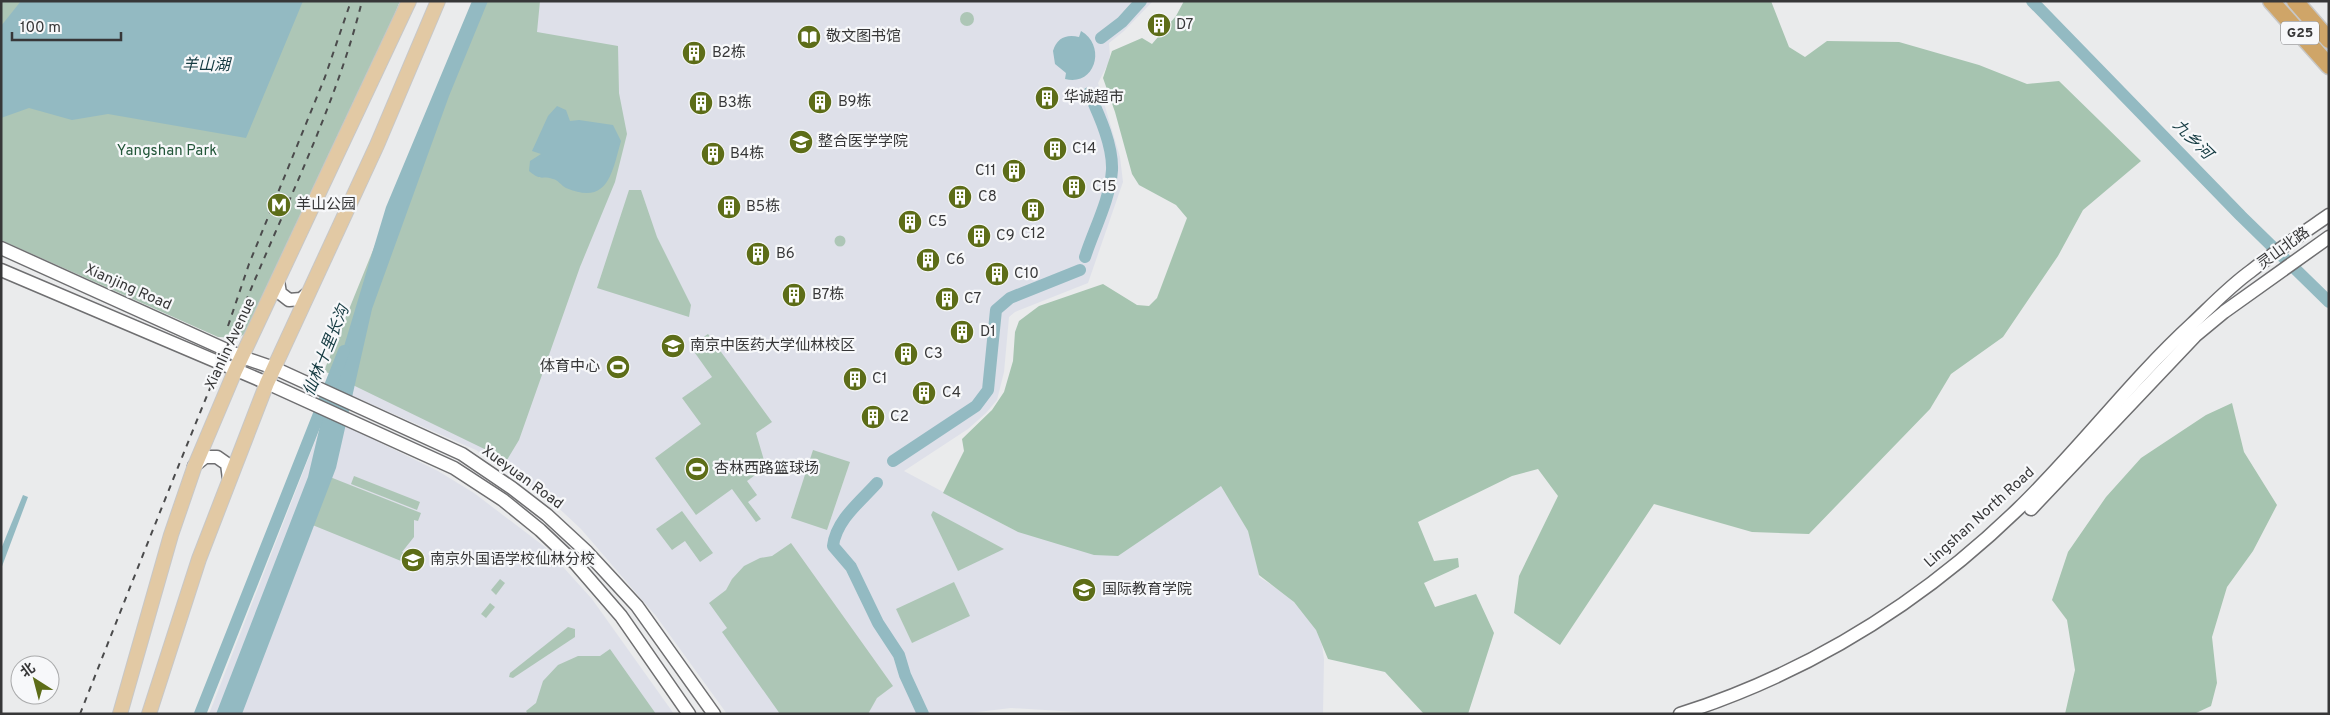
<svg xmlns="http://www.w3.org/2000/svg" width="2330" height="715" viewBox="0 0 2330 715" font-family="Overpass,'Noto Sans SC',sans-serif">
	<rect width="100%" height="100%" fill="#eaebec"/>
	<g fill="#dee0e9">
		<polygon points="482,1 1153,1 1124,31 1109,43 1110,56 1108,64 1098,83 1120,157 1123,182 1088,283 1015,312 1009,317 1004,372 997,400 986,413 968,429 904,471 1016,531 1104,554 1217,479 1240,500 1257,554 1259,577 1287,595 1314,624 1322,645 1324,659 1323,714 1110,714 1011,708 961,714 727,714 656,616 581,529 549,499 476,450 332,387 327,378"/>
		<polygon points="325,416 438,471 474,493 545,547 592,599 674,714 209,714"/>
	</g>
	<g fill="#adc6b6">
		<polygon points="1,1 400,1 375,63 248,332 238,338 218,337 1,240"/>
		<polygon points="474,1 540,1 537,32 618,46 619,93 627,134 615,182 580,267 519,440 507,460 324,371"/>
		<circle cx="967" cy="19" r="7"/>
		<polygon points="629,190 641,190 657,237 691,305 689,317 597,288"/>
		<circle cx="840" cy="241" r="5.5"/>
		<polygon points="708,334 772,422 756,433 766,467 747,481 757,495 748,502 761,519 756,522 732,489 696,515 655,458 701,424 682,398 712,377 690,346"/>
		<polygon points="813,450 850,462 827,530 791,518"/>
		<polygon points="354,476 420,502 417,510 351,484"/>
		<polygon points="330,477 421,513 418,521 414,520 414,537 402,552 404,553 401,561 310,524"/>
		<polygon points="682,511 713,553 700,562 685,541 672,550 656,529"/>
		<polygon points="933,511 1004,549 958,571 931,515"/>
		<polygon points="791,543 893,686 877,698 868,714 780,714 722,632 727,628 709,603 726,590 732,579 744,566 760,558 772,556"/>
		<polygon points="500,579 505,583 496,595 491,590"/>
		<polygon points="954,582 970,616 912,643 896,609"/>
		<polygon points="490,603 495,607 486,618 481,614"/>
		<polygon points="568,627 575,629 575,637 513,678 509,677 510,673"/>
		<polygon points="610,649 656,714 528,714 526,711 536,703 543,681 558,665 578,656 600,656"/>
	</g>
	<g fill="#a6c4b0">
		<polygon points="1184,1 1771,1 1789,47 1805,57 1827,41 1899,42 1979,65 2027,84 2059,81 2141,161 2083,210 2058,256 2003,337 1951,374 1930,409 1809,534 1752,532 1654,504 1560,645 1514,613 1519,576 1558,496 1538,469 1512,476 1418,522 1434,561 1458,558 1459,567 1424,583 1435,607 1476,594 1494,633 1468,714 1424,714 1385,672 1328,659 1316,630 1294,602 1259,575 1248,531 1221,486 1118,556 1094,555 1018,532 943,493 964,451 962,439 992,410 1004,392 1013,361 1015,332 1019,321 1039,306 1103,284 1137,305 1149,306 1157,298 1187,218 1176,205 1139,185 1132,174 1115,112 1103,78 1112,51 1142,38 1152,44 1176,16"/>
		<polygon points="2232,403 2244,452 2277,505 2253,551 2227,587 2212,637 2217,683 2211,706 2194,714 2065,714 2075,670 2067,620 2052,600 2068,552 2106,497 2141,458 2206,415"/>
	</g>
	<g fill="#93bac2">
		<polygon points="21,1 303,1 246,138 108,114 72,120 29,108 1,118 1,26"/>
		<polygon points="472,1 488,1 449,96 372,309 336,468 242,714 216,714 308,477 320,426 386,207"/>
		<path d="M 1081,31 C 1107,46 1095,87 1065,79 L 1066,73 L 1055,64 L 1053,51 C 1057,38 1066,34 1079,37 Z"/>
		<path d="M 557,106 L 566,110 L 570,121 L 579,120 L 613,125 L 621,141 C 612,173 608,206 566,188 C 562,186 558,180 553,179 C 541,175 542,182 529,171 L 530,161 L 541,154 L 532,151 L 548,116 Z"/>
		<polygon points="23,495 28,497 1,569 1,549"/>
	</g>
	<g fill="none" stroke-linecap="round" stroke-linejoin="round">
		<g stroke="#93bac2" stroke-width="12">
			<polyline points="2032,1 2241,216 2329,302"/>
			<polyline points="1101,38 1122,22 1141,1"/>
			<path d="M 1085,257 C 1094,229 1110,200 1112,170 C 1113,145 1099,115 1089,93"/>
			<polyline points="893,461 976,406 988,390 996,310 1010,298 1080,270"/>
			<path d="M 877,483 C 861,501 836,520 833,546 L 851,567 L 878,623 L 899,655 L 905,675 L 923,714"/>
			<polyline points="200,714 344,351"/>
		</g>
		<g stroke="#6f6f71" stroke-width="15">
			<g id="secondary">
				<polyline points="1,248 242,357 274,368 462,454 512,488 547,515 587,552 637,606 714,714"/>
				<polyline points="1,270 267,383 454,468 503,500 540,530 576,564 621,616 689,714"/>
				<polyline points="278,281 280,293 289,300 301,299 307,294"/>
				<polyline points="194,466 205,457 217,457 227,464 229,479"/>
				<polyline points="2031,509 2195,336 2224,312 2329,237"/>
				<path d="M 1680,714 C 1808,673 1922,602 2018,509 C 2079,450 2130,381 2192,324 C 2211,306 2230,286 2251,271 C 2276,251 2303,233 2329,215"/>
			</g>
		</g>
		<g stroke="#c7c7c7" stroke-width="16">
			<g id="primary">
				<polyline points="120,714 171,535 194,468 235,371 409,1"/>
				<polyline points="149,714 199,559 267,383 377,145 438,1"/>
			</g>
		</g>
		<g stroke="#c7c7c7" stroke-width="19">
			<g id="highway">
				<polyline points="2271,1 2329,66"/>
				<polyline points="2295,1 2329,40"/>
			</g>
		</g>
		<use href="#secondary" stroke="#fff" stroke-width="12"/>
		<use href="#primary" stroke="#e2c9a4" stroke-width="14"/>
		<use href="#highway" stroke="#cfa568" stroke-width="16"/>
		<g stroke="#4b4b4c" stroke-width="2" stroke-dasharray="6 6" stroke-linecap="butt">
			<polyline points="228,326 249,264 325,77 351,1"/>
			<path d="M 80,714 C 136,572 192,430 251,289 C 290,196 338,99 362,1"/>
		</g>
	</g>
	<defs>
		<g id="building-disc" transform="scale(1.25)"><circle r="9.5" fill="#5d6d18" stroke="#f7f8fa"/><path d="M-4-6H4V6H1V3H-1V6H-4ZM-2.5-4.3h1.7v1.8h-1.7ZM.8-4.3h1.7v1.8H.8ZM-2.5-1h1.7V.8h-1.7ZM.8-1h1.7V.8H.8Z" fill="#fff"/></g>
		<g id="library-disc" transform="scale(1.25)"><circle r="9.5" fill="#5d6d18" stroke="#f7f8fa"/><path d="M-6-4Q-3-5.5-.7-3.5V5Q-3 3-6 4ZM6-4Q3-5.5 .7-3.5V5Q3 3 6 4Z" fill="#fff"/></g>
		<g id="school-disc" transform="scale(1.25)"><circle r="9.5" fill="#5d6d18" stroke="#f7f8fa"/><path d="M0-5L7-2L0 1L-7-2ZM-4 1L0 2.5L4 1V4Q0 6-4 4Z" fill="#fff"/></g>
		<g id="metro-disc" transform="scale(1.25)"><circle r="9.5" fill="#5d6d18" stroke="#f7f8fa"/><path d="M-5.5 5V-5H-3L0 0L3-5H5.5V5H3V-.5L0 4L-3-.5V5Z" fill="#fff"/></g>
		<g id="university-disc" transform="scale(1.25)"><circle r="9.5" fill="#5d6d18" stroke="#f7f8fa"/><path d="M0-5L7-2L0 1L-7-2ZM-4 1L0 2.5L4 1V4Q0 6-4 4Z" fill="#fff"/></g>
		<g id="stadium-disc" transform="scale(1.25)"><circle r="9.5" fill="#5d6d18" stroke="#f7f8fa"/><path d="M0-5a6.5 5 0 1 0 0 10a6.5 5 0 1 0 0-10ZM-3.5-1.8h7v3.6h-7Z" fill="#fff"/></g>
	</defs>
	<g fill-rule="evenodd">
		<use href="#building-disc" x="1159" y="25"/>
		<use href="#library-disc" x="809" y="37"/>
		<use href="#building-disc" x="694" y="53"/>
		<use href="#building-disc" x="1047" y="98"/>
		<use href="#building-disc" x="820" y="102"/>
		<use href="#building-disc" x="701" y="103"/>
		<use href="#school-disc" x="801" y="142"/>
		<use href="#building-disc" x="1055" y="149"/>
		<use href="#building-disc" x="713" y="154"/>
		<use href="#building-disc" x="1014" y="171"/>
		<use href="#building-disc" x="1074" y="187"/>
		<use href="#building-disc" x="960" y="197"/>
		<use href="#metro-disc" x="279" y="205"/>
		<use href="#building-disc" x="729" y="207"/>
		<use href="#building-disc" x="1033" y="210"/>
		<use href="#building-disc" x="910" y="222"/>
		<use href="#building-disc" x="979" y="236"/>
		<use href="#building-disc" x="758" y="254"/>
		<use href="#building-disc" x="928" y="260"/>
		<use href="#building-disc" x="997" y="274"/>
		<use href="#building-disc" x="794" y="295"/>
		<use href="#building-disc" x="947" y="299"/>
		<use href="#building-disc" x="962" y="332"/>
		<use href="#university-disc" x="673" y="346"/>
		<use href="#building-disc" x="906" y="354"/>
		<use href="#stadium-disc" x="618" y="367"/>
		<use href="#building-disc" x="855" y="379"/>
		<use href="#building-disc" x="924" y="393"/>
		<use href="#building-disc" x="873" y="417"/>
		<use href="#stadium-disc" x="697" y="469"/>
		<use href="#school-disc" x="413" y="560"/>
		<use href="#school-disc" x="1084" y="590"/>
	</g>
	<g text-anchor="middle" dominant-baseline="central" stroke-width="4.5" stroke-linejoin="round" paint-order="stroke">
		<rect fill="#f7f8fa" stroke="#717172" stroke-width="1" x="2281" y="21.5" width="38" height="23" rx="4"/>
		<g font-size="14" font-weight="bold" fill="#373738">
			<text x="2300" y="33">G25</text>
		</g>
		<g font-size="15" fill="#373738" stroke="#f7f8fa" text-anchor="start">
			<text x="1176" y="25">D7</text>
			<text x="826" y="37">敬文图书馆</text>
			<text x="712" y="53">B2栋</text>
			<text x="1064" y="98">华诚超市</text>
			<text x="838" y="102">B9栋</text>
			<text x="718" y="103">B3栋</text>
			<text x="818" y="142">整合医学学院</text>
			<text x="1072" y="149">C14</text>
			<text x="730" y="154">B4栋</text>
			<text x="996" y="171" text-anchor="end">C11</text>
			<text x="1092" y="187">C15</text>
			<text x="978" y="197">C8</text>
			<text x="296" y="205">羊山公园</text>
			<text x="746" y="207">B5栋</text>
			<text x="928" y="222">C5</text>
			<text x="1033" y="234" text-anchor="middle">C12</text>
			<text x="996" y="236">C9</text>
			<text x="776" y="254">B6</text>
			<text x="946" y="260">C6</text>
			<text x="1014" y="274">C10</text>
			<text x="812" y="295">B7栋</text>
			<text x="964" y="299">C7</text>
			<text x="980" y="332">D1</text>
			<text x="690" y="346">南京中医药大学仙林校区</text>
			<text x="924" y="354">C3</text>
			<text x="600" y="367" text-anchor="end">体育中心</text>
			<text x="872" y="379">C1</text>
			<text x="942" y="393">C4</text>
			<text x="890" y="417">C2</text>
			<text x="714" y="469">杏林西路篮球场</text>
			<text x="430" y="560">南京外国语学校仙林分校</text>
			<text x="1102" y="590">国际教育学院</text>
		</g>
		<g font-size="15" fill="#225639" stroke="#f7f8fa">
			<text x="167" y="151">Yangshan Park</text>
		</g>
		<g font-size="15" fill="#373738" stroke="#f7f8fa">
			<text transform="translate(2284 249) rotate(-36)">灵山北路</text>
			<text transform="translate(128 288) rotate(24)">Xianjing Road</text>
			<text transform="translate(231 344) rotate(-65)">Xianlin Avenue</text>
			<text transform="translate(522 478) rotate(36)">Xueyuan Road</text>
			<text transform="translate(1980 518) rotate(-42)">Lingshan North Road</text>
		</g>
		<g font-size="16" font-style="italic" fill="#143a41" stroke="#f7f8fa">
			<text x="206" y="66">羊山湖</text>
			<text transform="translate(2192 140) rotate(45)">九乡河</text>
			<text transform="translate(327 351) rotate(-68)">仙林十里长沟</text>
		</g>
	</g>
	<rect width="2330" height="715" fill="none" stroke="#373738" stroke-width="5"/>
	<g transform="translate(35 680) rotate(324)"><circle r="24" fill="#f7f8fa" stroke="#aaabac"/>
	<path d="M0-4L9 19L0 12L-9 19Z" fill="#5d6d18"/>
	<text y="-8" font-size="14" font-weight="bold" text-anchor="middle" fill="#373738">北</text>
	</g>
	<path d="M12 32v8h109v-8" fill="none" stroke="#373738" stroke-width="2.5"/>
	<text x="20" y="32" font-size="15" fill="#373738" stroke="#f7f8fa" stroke-width="4" paint-order="stroke">100 m</text>
</svg>
